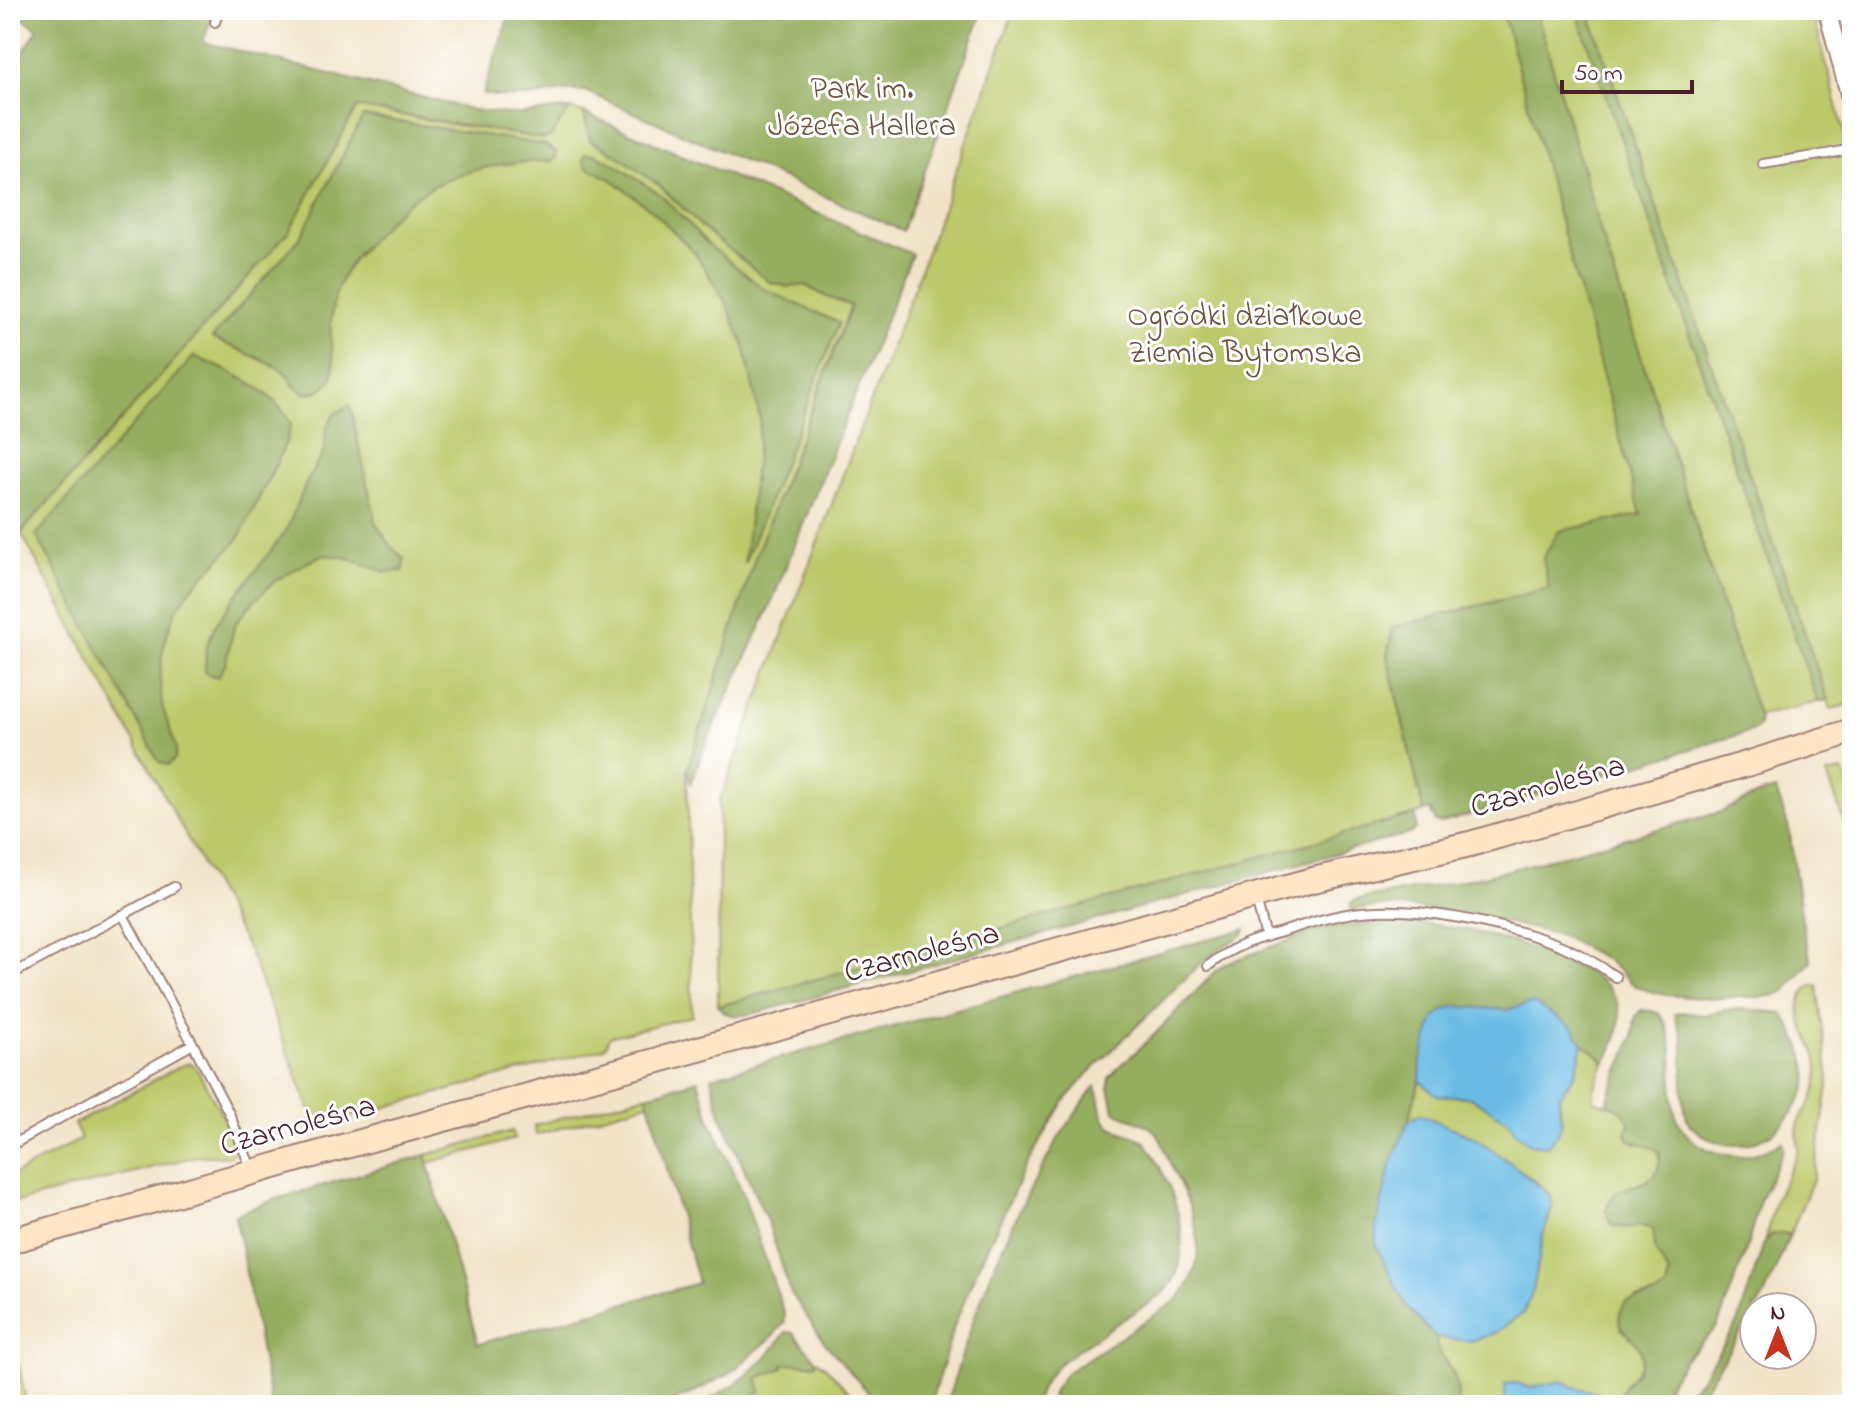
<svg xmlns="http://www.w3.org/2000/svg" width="1862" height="1415" viewBox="0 0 1862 1415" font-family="'Indie Flower',sans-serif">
	<rect width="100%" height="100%" fill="#fff"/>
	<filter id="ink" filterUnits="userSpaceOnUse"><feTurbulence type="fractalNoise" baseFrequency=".0125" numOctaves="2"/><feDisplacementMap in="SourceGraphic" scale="16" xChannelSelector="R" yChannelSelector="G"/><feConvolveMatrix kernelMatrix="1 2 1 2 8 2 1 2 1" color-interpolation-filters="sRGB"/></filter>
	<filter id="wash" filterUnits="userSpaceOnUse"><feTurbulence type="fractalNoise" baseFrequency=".006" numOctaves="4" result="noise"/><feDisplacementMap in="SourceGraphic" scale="32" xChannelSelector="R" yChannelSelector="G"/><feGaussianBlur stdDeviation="1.8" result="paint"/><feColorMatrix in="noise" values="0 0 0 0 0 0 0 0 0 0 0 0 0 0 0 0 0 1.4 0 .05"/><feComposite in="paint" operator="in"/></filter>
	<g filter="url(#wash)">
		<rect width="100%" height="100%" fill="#f1e3c7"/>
		<g fill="#bcc96b" stroke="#83744b" stroke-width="2">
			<polygon points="1014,10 1502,10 1642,515 1559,531 1549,588 1393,627 1387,657 1424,812 718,1006 719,802 913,290"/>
			<polygon points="1536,10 1576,10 1818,702 1758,716 1600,230"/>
			<polygon points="1588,10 1812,10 1852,162 1852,704 1831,709"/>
			<polygon points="357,107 455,125 550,137 570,109 584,113 590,140 616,154 660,186 705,230 770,282 790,287 805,285 827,297 851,305 755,558 687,771 692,1016 609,1037 605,1048 316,1126 249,951 21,533 289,231"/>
			<polygon points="1843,771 1852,797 1852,845 1827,774"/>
			<path d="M 1811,985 L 1817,985 L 1829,1080 L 1814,1177 L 1790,1235 L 1785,1233 L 1770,1235 L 1764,1243 L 1775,1201 L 1798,1151 C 1799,1142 1796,1133 1798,1126 C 1799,1120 1804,1114 1807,1109 C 1816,1094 1820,1077 1817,1060 C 1812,1034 1784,1009 1811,985 Z"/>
			<path d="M 1583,1044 L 1601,1057 L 1604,1063 L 1595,1087 L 1593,1100 L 1623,1110 L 1630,1124 L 1636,1143 L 1651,1146 L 1658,1150 L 1661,1159 C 1659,1165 1657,1173 1653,1178 C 1639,1194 1620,1177 1606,1210 L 1612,1225 C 1628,1231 1638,1222 1654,1229 L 1656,1252 L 1669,1274 L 1666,1289 L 1656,1295 L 1635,1299 L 1621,1329 C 1632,1337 1649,1352 1640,1367 C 1637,1373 1631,1378 1627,1383 C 1621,1391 1619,1398 1612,1405 L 1606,1405 L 1599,1393 L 1573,1387 L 1562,1381 L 1530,1388 L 1516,1383 L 1506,1384 L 1505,1405 L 1449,1405 L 1454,1374 L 1436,1348 L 1436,1338 L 1472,1341 L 1495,1333 C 1506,1311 1554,1222 1552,1203 C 1549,1177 1445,1128 1420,1114 L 1408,1122 L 1420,1080 L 1436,1095 L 1470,1097 L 1509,1121 L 1516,1133 L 1562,1124 L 1559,1097 L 1576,1072 Z"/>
			<polygon points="190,1063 194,1065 197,1069 240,1148 229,1156 197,1156 10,1204 10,1177 81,1139 74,1124 180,1066"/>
			<polygon points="647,1095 649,1103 536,1135 534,1125"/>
			<polygon points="512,1131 515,1139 428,1163 426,1155"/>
			<polygon points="10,1325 27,1405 10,1405"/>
			<polygon points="816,1360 825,1366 861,1405 738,1405 745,1402 756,1378 783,1368 782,1364 816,1364"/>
		</g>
		<g fill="#95ad5f" stroke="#706645" stroke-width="2">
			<path d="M 10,10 L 214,10 L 203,42 L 473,110 C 490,112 508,115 525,114 C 541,113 555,108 570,109 L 550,137 L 543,139 L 357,107 L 289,231 L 10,545 L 10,73 L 38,29 Z"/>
			<path d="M 511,10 L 983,10 L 903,231 L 585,91 C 569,90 556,92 541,95 C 522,98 502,98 483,94 Z"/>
			<polygon points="1502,10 1536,10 1600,230 1758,716 1759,725 1755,730 1442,823 1436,822 1430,810 1424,812 1387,656 1393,627 1549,588 1543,558 1559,531 1641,515"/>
			<polygon points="1576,10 1588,10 1828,700 1818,702"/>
			<polygon points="584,113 912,254 768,611 705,745 691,782 687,771 755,558 851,306 827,297 805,285 790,287 770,282 705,230 660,186 616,154 590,140"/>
			<path d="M 363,116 L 546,145 L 556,152 L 556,158 L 552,161 C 505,161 457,169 417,196 C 400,208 386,223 372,238 C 354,257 337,279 333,306 C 331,317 330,332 331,343 C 332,353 335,363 333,373 C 331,387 318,392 306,394 L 294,386 L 287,374 L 273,365 L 212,338 L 300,238 Z"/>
			<polygon points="586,154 595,154 616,165 662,196 708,244 764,289 839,323 744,564 760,420 744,345 726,303 695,253 653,211 611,179 586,167 583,160"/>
			<path d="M 194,356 C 231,373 271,386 291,424 L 287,440 L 278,460 L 238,540 L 192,588 L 177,608 L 168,631 L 162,654 L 160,677 L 162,705 L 176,748 L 175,759 L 168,765 L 159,762 L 36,535 Z"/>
			<polygon points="350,405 376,524 394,550 404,558 403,571 385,572 345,557 322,555 295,569 274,582 253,602 235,624 225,665 218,677 205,673 206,648 215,626 229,605 286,531 308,479 325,450 326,429 334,414"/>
			<polygon points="1776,790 1789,829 1804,934 1811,961 1785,991 1775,995 1764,997 1730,997 1712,999 1666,995 1649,991 1634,985 1606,959 1560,935 1464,913 1391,906 1352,909 1350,905 1353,901 1365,898 1437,886 1509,870 1721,812 1762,793"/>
			<path d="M 1416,814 L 1416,828 L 1411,833 L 753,1014 C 739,1016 727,1018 718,1006 Z"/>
			<path d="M 1385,922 C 1447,922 1498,935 1554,957 C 1580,968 1612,978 1619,1009 C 1623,1029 1611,1051 1603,1068 L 1604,1063 L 1601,1057 L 1583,1044 L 1572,1027 L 1533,1003 L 1506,1010 L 1456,1006 L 1421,1060 L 1420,1080 L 1408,1122 L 1391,1166 L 1376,1226 L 1376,1245 L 1407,1307 L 1436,1338 C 1437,1363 1460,1368 1458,1399 L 1449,1405 L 1049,1405 L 1055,1388 L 1067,1372 L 1176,1301 C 1217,1259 1192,1208 1170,1163 C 1165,1152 1162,1137 1153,1130 C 1143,1120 1125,1119 1114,1111 L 1109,1087 L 1109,1078 L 1117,1069 L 1155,1034 L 1215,972 L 1227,963 L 1323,928 Z"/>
			<polygon points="1246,929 1245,933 1238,938 1221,948 1199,965 1089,1073 1064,1102 1028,1162 977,1269 955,1324 930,1405 879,1405 824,1342 791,1293 768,1223 722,1118 711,1077"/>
			<path d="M 1746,1009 L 1782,1013 C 1795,1030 1813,1067 1806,1088 C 1804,1094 1800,1099 1797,1105 C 1778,1138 1739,1158 1703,1135 C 1699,1132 1692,1128 1689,1123 C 1680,1106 1684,1063 1683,1043 C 1683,1032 1676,1024 1675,1014 L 1681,1012 L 1704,1015 L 1724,1010 Z"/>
			<path d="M 1641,1010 L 1658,1012 C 1694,1056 1642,1123 1712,1151 C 1738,1161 1760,1155 1782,1141 L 1784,1148 L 1760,1200 L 1744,1257 L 1717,1327 L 1684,1360 L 1668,1385 L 1659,1405 L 1612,1405 C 1619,1398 1621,1392 1626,1384 C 1631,1377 1639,1371 1641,1363 C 1648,1341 1615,1334 1620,1314 C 1621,1309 1624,1306 1625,1302 L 1656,1295 L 1666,1289 L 1669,1274 L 1656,1252 L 1653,1229 C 1637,1222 1629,1232 1611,1225 L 1606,1210 C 1609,1203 1611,1196 1617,1192 C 1631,1183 1649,1187 1657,1170 C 1660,1163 1661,1159 1659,1151 C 1649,1145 1638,1144 1628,1139 L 1626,1132 L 1630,1124 L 1623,1111 L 1608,1104 L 1609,1095 L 1633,1037 L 1635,1018 Z"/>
			<polygon points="698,1080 711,1122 743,1194 785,1316 784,1323 771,1338 729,1374 690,1394 662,1405 271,1405 235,1215 273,1200 426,1155 478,1344 698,1283 647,1095"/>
			<path d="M 1095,1086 C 1103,1098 1098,1114 1109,1125 C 1118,1133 1132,1134 1142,1140 C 1151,1146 1157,1162 1162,1171 C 1178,1202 1193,1256 1169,1287 C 1161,1298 1146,1305 1135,1312 C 1116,1324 1097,1336 1079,1349 C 1057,1364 1040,1378 1036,1405 L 946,1405 L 973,1321 L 995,1264 L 1022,1205 L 1059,1137 Z"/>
			<polygon points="1778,1233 1790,1235 1764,1296 1757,1307 1754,1307 1754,1312 1694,1405 1682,1405 1691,1388 1700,1380 1738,1323 1764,1243 1770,1235"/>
			<path d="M 786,1332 L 793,1333 L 816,1360 L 816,1364 L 783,1364 L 783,1368 L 757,1378 L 761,1391 L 738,1405 L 694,1405 C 733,1391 763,1365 786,1332 Z"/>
		</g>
		<g fill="#69bbe5" stroke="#5a6d88" stroke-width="2">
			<path d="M 1533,1003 L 1572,1027 L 1583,1044 L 1576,1072 L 1559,1097 C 1558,1123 1570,1122 1547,1146 L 1530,1144 L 1516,1133 L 1509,1121 L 1470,1097 L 1436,1095 L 1420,1080 L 1421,1060 L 1434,1018 L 1443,1011 L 1456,1006 L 1506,1010 Z"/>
			<polygon points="1420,1114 1475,1138 1512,1164 1549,1194 1552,1206 1544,1231 1533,1291 1523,1313 1495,1333 1472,1341 1436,1338 1407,1307 1376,1245 1376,1226 1391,1165 1408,1122"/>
			<polygon points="1562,1381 1573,1387 1599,1393 1606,1405 1505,1405 1505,1384 1516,1383 1530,1388"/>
		</g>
	</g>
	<g filter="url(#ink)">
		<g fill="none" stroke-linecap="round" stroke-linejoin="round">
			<g stroke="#9e8179" stroke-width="12">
				<g id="lane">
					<polyline points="215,22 219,10"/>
					<polyline points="1763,164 1827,154 1852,149"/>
					<polyline points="1256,899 1266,937"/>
					<polyline points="123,915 174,887"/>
					<path d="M 1208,966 C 1234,945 1253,940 1285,931 C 1315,921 1344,912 1375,911 C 1429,908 1512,926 1562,946 C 1581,954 1599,965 1616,977"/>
					<polyline points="10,975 123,915 193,1044"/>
					<polyline points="10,1146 193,1044 229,1113 251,1168"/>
				</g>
			</g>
			<g stroke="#9e8179" stroke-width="20">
				<polyline id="street" points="1827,10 1852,106"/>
			</g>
			<g stroke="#9e8179" stroke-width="28">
				<polyline id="secondary" points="10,1241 295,1160 1313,880 1470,844 1750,763 1852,731"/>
			</g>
			<use href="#lane" stroke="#fff" stroke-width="8"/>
			<use href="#street" stroke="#fff" stroke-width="16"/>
			<use href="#secondary" stroke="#fde5c5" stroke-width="24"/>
		</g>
	</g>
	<g text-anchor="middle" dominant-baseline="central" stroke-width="6" stroke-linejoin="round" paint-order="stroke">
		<g font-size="32" fill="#6c523e" stroke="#fff">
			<text x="862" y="90">Park im.<tspan x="862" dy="37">Józefa Hallera</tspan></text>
			<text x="1245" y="317">Ogródki działkowe<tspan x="1245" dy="37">Ziemia Bytomska</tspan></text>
		</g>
		<g font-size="32" fill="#4a1f2b" stroke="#fff">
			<text transform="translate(1548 788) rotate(-16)">Czarnoleśna</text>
			<text transform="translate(922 954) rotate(-15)">Czarnoleśna</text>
			<text transform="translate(298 1127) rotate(-15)">Czarnoleśna</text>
		</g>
	</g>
	<rect width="1862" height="1415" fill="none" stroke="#fff" stroke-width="40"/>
	<g transform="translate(1778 1331)"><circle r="38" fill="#ffffff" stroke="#b7a5aa" stroke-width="2"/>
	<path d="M0-6L14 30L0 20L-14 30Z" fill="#c8321e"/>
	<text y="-12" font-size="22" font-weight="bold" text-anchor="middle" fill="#4a1f2b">N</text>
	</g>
	<path d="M1562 80v12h130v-12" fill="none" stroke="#4a1f2b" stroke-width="4"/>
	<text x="1574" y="80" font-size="24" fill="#4a1f2b" stroke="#ffffff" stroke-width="6" paint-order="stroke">50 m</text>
</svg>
